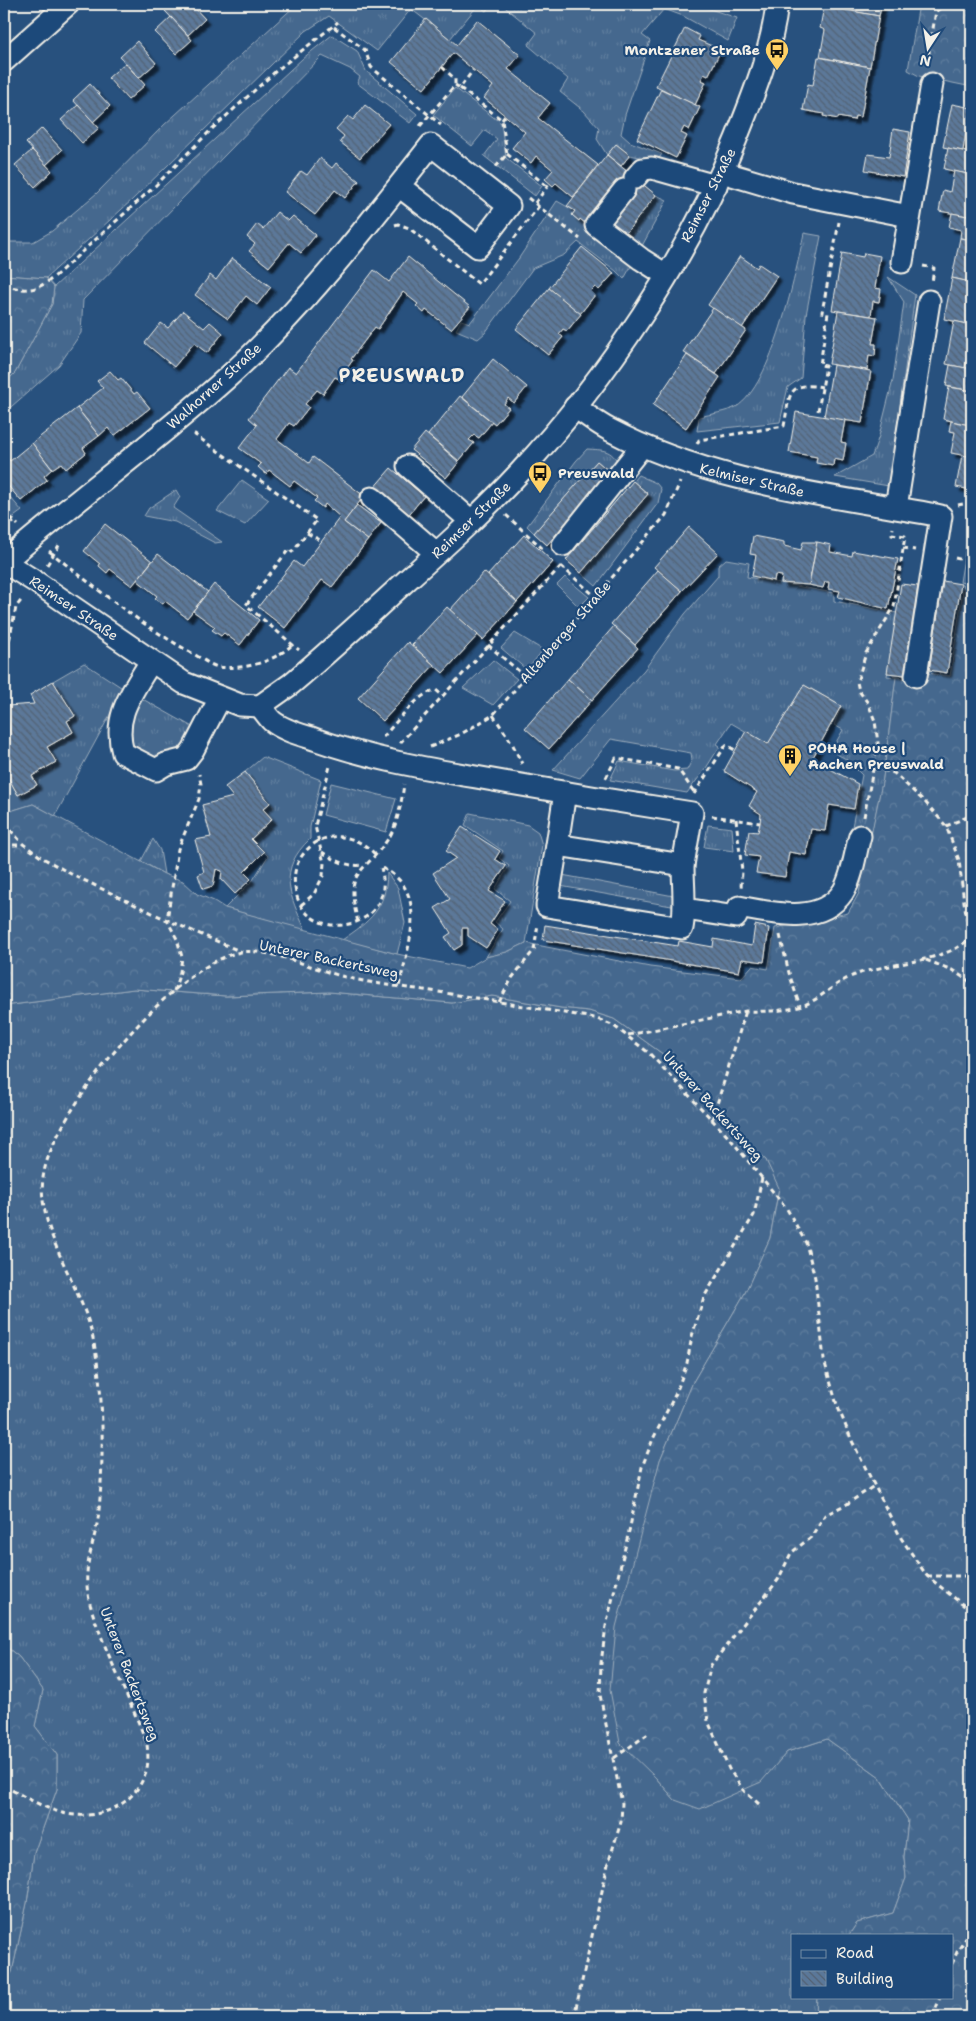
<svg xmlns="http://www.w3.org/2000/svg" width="976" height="2021" viewBox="0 0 976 2021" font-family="'Shantell Sans',sans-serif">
	<defs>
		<pattern id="grass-tufts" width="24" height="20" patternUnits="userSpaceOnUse" patternTransform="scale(1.25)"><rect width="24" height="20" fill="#45688e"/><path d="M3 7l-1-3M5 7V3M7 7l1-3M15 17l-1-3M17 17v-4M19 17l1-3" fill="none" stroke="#607e9e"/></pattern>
		<pattern id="forest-crowns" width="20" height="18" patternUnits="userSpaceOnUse" patternTransform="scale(1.25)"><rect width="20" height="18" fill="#45688e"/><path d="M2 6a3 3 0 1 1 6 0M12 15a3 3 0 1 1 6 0" fill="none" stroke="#607e9e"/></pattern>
		<pattern id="building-back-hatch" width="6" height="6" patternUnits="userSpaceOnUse" patternTransform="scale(1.25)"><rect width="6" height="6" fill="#5b7899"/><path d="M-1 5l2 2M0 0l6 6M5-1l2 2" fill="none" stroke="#536274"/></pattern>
		<filter id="shadow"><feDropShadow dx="4.5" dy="4.5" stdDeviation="1" flood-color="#0009"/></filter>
	</defs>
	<rect width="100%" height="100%" fill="#28517e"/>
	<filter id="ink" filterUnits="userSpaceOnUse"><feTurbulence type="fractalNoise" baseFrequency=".02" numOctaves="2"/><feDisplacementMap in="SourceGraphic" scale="10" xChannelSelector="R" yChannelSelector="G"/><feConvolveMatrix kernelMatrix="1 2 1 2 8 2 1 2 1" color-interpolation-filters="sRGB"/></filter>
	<g filter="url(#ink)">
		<g fill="url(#grass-tufts)" stroke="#9cacbb">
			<polygon points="297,4 492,4 486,11 478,5 450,39 411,9 377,51 329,16 306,31 132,200 46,278 4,275 4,242 33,242 52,231 97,193 164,125"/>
			<polygon points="501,4 702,4 704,7 737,18 728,41 683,16 664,9 642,35 650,41 625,115 621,134 630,142 662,154 657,161 630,155 616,144 607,155 597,139 599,128 584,111 560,92 568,79 528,45 537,33"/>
			<polygon points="332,35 357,51 366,71 417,114 410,123 357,83 360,77 350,69 322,56 83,300 81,333 59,365 4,413 4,384 15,373 52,304 54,287 302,59"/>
			<polygon points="455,88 501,123 506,158 542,186 535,196 484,156 497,139 485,130 472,146 433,115"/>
			<polygon points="656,195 667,200 624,279 616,271 578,242 564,255 533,268 485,333 478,339 456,330 461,320 470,323 519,258 557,201 575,211 572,215 579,221 580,219 615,246"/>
			<path d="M 804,233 L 821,236 L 806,315 L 801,378 L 788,387 L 780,422 L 697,431 L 699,417 C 711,414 726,412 736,407 C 772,386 796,273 804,233 Z"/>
			<polygon points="888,277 915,295 889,486 835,477 872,456 879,436 893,380 904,302"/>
			<path d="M 587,449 C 603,450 611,449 619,464 L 610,472 L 597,461 L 534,533 L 527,526 L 576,461 Z"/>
			<polygon points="638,475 656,483 661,489 658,503 596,586 581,573 648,494 633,481"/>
			<polygon points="242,480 269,499 245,525 217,511"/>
			<polygon points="4,490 22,511 4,524"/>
			<polygon points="176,490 180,497 173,508 222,542 215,543 175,522 144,516 149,508"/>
			<polygon points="726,559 749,563 747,577 834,593 834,601 897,613 887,676 896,677 883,778 871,837 851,832 862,775 846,759 831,751 843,730 834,725 841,706 804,685 768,744 731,723 717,744 720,746 706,768 687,793 610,780 619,761 674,771 687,770 692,760 691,753 611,739 580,778 553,770 644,670 685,614 718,576 718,566"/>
			<polygon points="565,577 589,597 579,607 557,585"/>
			<polygon points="515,633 543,650 527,670 501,648"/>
			<polygon points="493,660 517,679 493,705 463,688"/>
			<polygon points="84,663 124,689 55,816 33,804 4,813 4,783 8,777 18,795 37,785 32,776 56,762 47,747 73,732 67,721 74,716 53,681"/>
			<path d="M 139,697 L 196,729 C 172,760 167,771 131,743 L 129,719 Z"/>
			<path d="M 263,757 L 321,780 L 310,827 L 310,839 C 277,870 289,895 306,931 L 225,908 L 253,880 L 268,856 L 251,839 L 272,819 L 263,809 L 270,803 L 245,772 Z"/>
			<polygon points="331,783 396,799 386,832 323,815"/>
			<polygon points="470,813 528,825 538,832 542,845 526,943 507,952 486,957 503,929 495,922 510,901 495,889 509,866 499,858 503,851 465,825"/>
			<polygon points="708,825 732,828 734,851 704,847"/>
			<polygon points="153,839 160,850 164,874 141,861"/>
			<path d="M 387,873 L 398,888 L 405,923 L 397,954 L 342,940 C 370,921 386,909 387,873 Z"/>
			<polygon points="562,875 679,897 677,907 560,886"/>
			<polygon points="134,989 226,996 329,992 452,1003 492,996 561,1008 589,1011 614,1019 674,1062 725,1124 766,1160 779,1187 770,1238 745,1293 693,1382 660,1460 640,1542 656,1778 675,1800 760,1782 787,1752 827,1739 880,1777 908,1820 904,1857 906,1878 893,1913 857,1923 849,1935 792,1935 792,1997 817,1997 816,2017 4,2017 4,1984 12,1972 27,1903 34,1853 57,1789 57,1755 35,1726 43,1690 19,1657 4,1645 4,1006"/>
		</g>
		<g fill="url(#forest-crowns)" stroke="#9cacbb">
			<polygon points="919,4 972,4 972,87 919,76 908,70"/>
			<polygon points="4,275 46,278 54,287 52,304 15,373 4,384"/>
			<polygon points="972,510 972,2017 816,2017 817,1997 952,1997 952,1935 849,1935 857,1923 893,1913 906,1878 904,1857 908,1820 880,1777 827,1739 787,1752 761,1782 700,1809 675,1800 656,1778 620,1743 610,1690 616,1627 660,1460 693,1382 745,1293 770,1238 779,1188 766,1160 725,1124 674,1062 614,1019 589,1011 561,1008 492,996 452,1003 329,992 226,996 134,989 4,1006 4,813 33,804 164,874 183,881 197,894 214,901 225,908 397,954 467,968 486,957 507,952 526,943 650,967 741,978 752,966 768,969 775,928 848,913 859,893 883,778 896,677 924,682 927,673 950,676 964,583 960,582"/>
			<polygon points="4,1645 19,1657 43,1690 35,1726 57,1755 57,1789 34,1853 27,1903 12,1972 4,1984"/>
		</g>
		<g fill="url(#building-back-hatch)" stroke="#f4f1e8" filter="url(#shadow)">
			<polygon points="173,4 191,4 205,19 188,35 165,11"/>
			<polygon points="831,4 882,4 879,16 830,7"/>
			<polygon points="824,6 879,16 870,67 820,57 825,30 820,28"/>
			<polygon points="171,17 192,40 176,54 155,32"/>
			<polygon points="426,19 457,45 477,20 520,55 508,69 550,103 538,118 598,165 573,197 556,183 553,186 545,179 553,170 536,156 531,163 512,148 525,132 484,98 493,86 453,53 424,89 391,62"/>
			<polygon points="685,28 700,36 698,40 721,50 708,76 704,74 701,80 706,82 695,105 656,86"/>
			<polygon points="137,41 156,63 139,78 120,57"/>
			<polygon points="818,57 870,67 861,117 855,116 854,120 838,117 838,119 823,116 824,114 803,110 808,84 813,85"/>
			<polygon points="125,63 145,85 128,100 108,78"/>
			<polygon points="90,84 110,106 93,122 73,100"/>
			<polygon points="661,89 700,107 689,130 684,127 681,133 687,136 676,158 637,139"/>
			<polygon points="952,104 972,108 972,133 966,132 963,151 943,147"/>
			<polygon points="78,105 99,128 82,143 61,120"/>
			<polygon points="365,105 389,124 360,158 340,142 344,136 336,129 348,116 353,120"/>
			<polygon points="42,128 62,150 46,165 26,143"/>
			<polygon points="893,129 910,132 903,177 865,170 868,154 889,157"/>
			<polygon points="616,144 630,155 621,166 607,155"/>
			<polygon points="948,148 972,153 972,175 944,169"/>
			<polygon points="32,150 52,171 35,187 15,165"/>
			<polygon points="607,155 656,195 615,247 580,219 579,221 572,215 575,211 567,206"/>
			<polygon points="320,158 332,168 336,163 359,181 345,198 335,190 315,215 285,192 301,171 307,175"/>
			<polygon points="954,171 972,175 972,199 968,216 939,211 943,190 950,192"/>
			<polygon points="277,212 288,221 293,216 316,235 301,253 289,243 269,267 249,251 255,244 247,237 257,224 263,229"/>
			<polygon points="952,213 972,217 972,240 960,238 961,230 949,227"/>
			<polygon points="960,238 972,240 972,268 970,282 952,278"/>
			<polygon points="582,247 614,273 599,290 595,287 591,291 595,295 580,314 549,288"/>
			<polygon points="842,253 863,257 864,253 880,256 875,288 881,289 879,302 873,301 871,316 832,310"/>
			<polygon points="740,256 757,268 759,264 777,276 742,328 708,305"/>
			<polygon points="408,257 470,307 451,329 426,310 424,313 416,306 418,304 403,292 378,329 375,327 351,359 353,360 339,379 335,377 323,394 317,390 305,404 309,407 294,426 289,423 277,439 309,463 313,457 364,496 344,522 368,540 332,587 322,580 285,628 258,607 294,561 302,567 340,517 325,504 323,508 314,501 317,498 294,481 290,486 269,470 266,474 258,467 261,464 239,448 257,425 249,418 288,367 296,373 374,270 389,282"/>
			<polygon points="232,258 271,287 257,305 246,296 228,319 195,295 210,275 216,280"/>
			<polygon points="952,278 970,282 966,300 972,301 972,325 944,319"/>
			<polygon points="549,288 581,314 567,331 563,329 559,334 563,337 548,355 516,329"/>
			<polygon points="713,308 746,330 716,374 683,352"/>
			<polygon points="183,311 204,328 210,322 223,333 207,353 194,343 174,367 145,343 161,323 168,328"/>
			<polygon points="838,311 877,317 872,344 876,344 875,356 869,355 867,370 829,364"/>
			<polygon points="954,321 972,325 972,349 969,348 965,368 946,364"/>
			<polygon points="687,355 720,377 686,428 653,405"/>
			<polygon points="493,359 527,387 514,403 508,398 504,404 509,408 495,424 462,397"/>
			<polygon points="833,365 871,371 862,423 824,417"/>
			<polygon points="950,365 972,369 972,391 946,386"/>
			<polygon points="110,371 118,380 121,378 134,394 137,392 150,408 114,436 108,428 99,436 77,408 103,388 97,381"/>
			<polygon points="949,387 972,391 972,416 969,425 943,419"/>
			<polygon points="460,396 492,422 479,438 474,435 469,440 474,443 459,461 428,435"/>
			<polygon points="77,408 99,436 83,448 86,453 66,469 61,463 52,469 32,443"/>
			<polygon points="796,412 845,420 841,442 846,443 843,461 834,459 833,466 816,463 817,457 789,452"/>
			<polygon points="951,421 969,425 968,434 972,435 972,457 951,453 955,432 949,431"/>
			<polygon points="425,433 459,462 446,478 411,450"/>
			<polygon points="32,443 52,469 44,476 47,480 21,501 4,481 4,453 10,461"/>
			<polygon points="962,455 972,457 972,490 956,487"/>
			<polygon points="597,461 610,472 547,545 534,533"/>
			<polygon points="391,468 424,496 406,518 372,490"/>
			<polygon points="633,481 648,494 581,573 566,560"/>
			<polygon points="357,505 381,523 368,540 344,522"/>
			<polygon points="105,524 152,561 132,586 110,569 107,573 99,566 100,564 84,551"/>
			<polygon points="689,527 718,553 682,591 654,567"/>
			<polygon points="524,535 553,562 517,602 488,575"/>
			<polygon points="753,536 784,542 784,546 801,550 803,542 817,542 809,585 781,583 782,576 775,575 774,581 752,576 756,555 750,554"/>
			<polygon points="817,542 831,545 830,552 852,556 853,551 898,559 888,609 838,597 840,591 828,589 829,582 825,582 823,588 809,585"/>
			<polygon points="158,554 208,592 187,618 165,601 163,604 155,598 157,596 137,580"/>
			<polygon points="658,570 682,591 635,645 611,624"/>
			<polygon points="484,572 517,602 483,640 450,610"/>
			<polygon points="943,581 961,584 947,673 929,670"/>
			<polygon points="214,584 259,620 240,645 224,633 221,636 212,630 215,627 193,611"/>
			<polygon points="901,584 918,586 905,675 887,673"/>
			<polygon points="447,607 478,635 443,673 412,645"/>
			<polygon points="614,626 638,648 592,700 568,679"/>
			<polygon points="408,642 434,665 383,721 358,698"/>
			<polygon points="568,679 592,700 549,749 525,728"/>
			<polygon points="53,681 75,716 67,721 73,732 47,747 56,762 32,776 37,785 18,795 8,777 11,770 6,767 4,770 4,736 10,735 7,706 34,704 30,695"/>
			<polygon points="804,685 841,706 812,759 858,784 854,809 829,805 825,831 811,829 806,855 789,852 785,877 756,873 759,857 745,855 749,831 758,832 760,823 761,814 749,806 757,792 724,771 746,731 768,744"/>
			<polygon points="245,772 270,803 263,809 272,819 251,839 264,852 244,872 251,879 235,894 221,879 222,871 216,869 213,886 203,889 198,875 204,872 195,840 211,837 202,805 233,797 225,787"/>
			<polygon points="462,827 500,851 495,859 506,866 489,891 505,901 490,924 498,930 486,948 468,936 468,928 462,928 462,945 454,950 445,937 451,933 435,908 450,899 433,873 456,858 446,851"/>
			<polygon points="545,925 678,946 679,941 713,947 714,939 752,946 755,925 769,928 764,962 742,959 739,972 543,940"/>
		</g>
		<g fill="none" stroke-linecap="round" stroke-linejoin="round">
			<g stroke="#f4f1e8" stroke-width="25">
				<g id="minor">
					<polyline points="4,61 68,4"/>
					<polyline points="722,172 793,193 909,216"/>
					<polyline points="635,178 643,169 652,168 716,186"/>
					<polyline points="624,190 596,225 641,259 666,275"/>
					<polyline points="902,262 932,84"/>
					<path d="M 575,407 C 587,415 598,424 610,430 C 713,484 829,495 941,516 L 916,676"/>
					<polyline points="408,466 471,521"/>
					<polyline points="372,498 436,553"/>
					<polyline points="896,507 929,301"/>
					<polyline points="563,545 642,446"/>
					<path d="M 4,562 L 36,582 L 184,683 L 240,705 L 260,706 L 291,684 C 330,651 368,616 406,581 C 445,546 484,511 520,472 C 606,379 689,256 736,139 C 753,96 772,50 777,4"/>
					<path d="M 4,562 C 78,498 157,441 229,376 C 305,307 368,225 431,145 L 509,206 L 478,247 L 399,186"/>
					<path d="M 151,661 C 133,692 112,715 123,753 L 156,770 L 166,764 L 186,759 L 193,750 L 220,698"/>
					<path d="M 260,706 C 264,711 268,717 272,721 C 284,731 303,735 317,740 C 369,758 422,768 476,777 C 548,790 620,802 692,813 L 683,865 L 557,845 L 565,792"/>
					<path d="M 557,845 L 547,906 L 682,928 C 686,907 683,887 683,865"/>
					<path d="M 685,909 L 736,917 L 739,907 C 772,913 820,926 843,892 C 853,876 855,853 860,836"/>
				</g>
			</g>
			<g stroke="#f4f1e8" stroke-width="3" stroke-dasharray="5 4" stroke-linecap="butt">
				<polyline points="334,27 365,50 371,67 441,125"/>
				<polyline points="927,64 936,11 947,4"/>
				<polyline points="442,67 455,79 455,85"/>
				<polyline points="460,88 502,120 507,154 494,169"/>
				<polyline points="502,120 505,116"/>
				<polyline points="420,126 455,85 460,88 473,70"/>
				<polyline points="507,154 547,186"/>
				<polyline points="528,198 580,239"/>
				<polyline points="535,203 550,183"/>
				<polyline points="395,225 398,224 409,228 479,284 539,206"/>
				<polyline points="923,266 934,268 932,283"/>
				<path d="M 4,286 C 28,290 33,293 54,277 L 155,186 L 213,128 L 276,71 L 338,22"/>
				<polyline points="818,411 826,366 820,365 828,313 822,312 839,222"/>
				<polyline points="196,433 195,435 317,520 292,552 289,549 246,605 299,650"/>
				<path d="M 697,444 L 699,440 L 784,426 C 790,396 786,381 822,387"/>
				<polyline points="958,505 972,502"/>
				<polyline points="4,511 18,525"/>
				<polyline points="506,515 542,548"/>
				<polyline points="4,529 14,522"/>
				<polyline points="307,533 322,541"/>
				<polyline points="903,548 915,550"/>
				<path d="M 49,551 C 96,588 139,624 192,653 C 199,657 210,665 218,667 C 245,670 273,662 292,645"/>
				<polyline points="955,558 972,562"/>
				<polyline points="47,565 61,542"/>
				<polyline points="561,566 596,597"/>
				<polyline points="488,645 527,678"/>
				<polyline points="4,666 16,607 23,598"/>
				<polyline points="493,715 512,743 522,764"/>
				<path d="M 383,737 C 396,723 418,693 436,690 L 443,696"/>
				<polyline points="400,743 561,566"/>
				<polyline points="430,747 461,734 493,715 666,515 680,482"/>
				<polyline points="874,768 894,773 926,803 946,826 959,860 964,902 972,947"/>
				<polyline points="606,778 616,758 678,769 694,792"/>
				<polyline points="694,794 726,745 735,750"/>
				<polyline points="712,816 760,823"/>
				<polyline points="864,817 878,743 875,721 868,703 859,691 857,682 866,653 894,607 905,536 892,534 893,528"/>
				<polyline points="736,819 742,871 741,888"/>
				<polyline points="4,823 23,844 41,857 71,874 167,920 242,952"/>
				<polyline points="946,826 972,815"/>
				<polyline points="4,845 22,845"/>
				<path d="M 322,852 C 336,861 347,867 364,865"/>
				<path d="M 375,854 C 357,835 325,828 305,852 C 296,862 293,874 295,887 C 302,948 399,932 381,868"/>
				<path d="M 382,868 C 430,890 408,947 399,986"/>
				<polyline points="301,905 314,894 323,876 324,863 315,826 330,766"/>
				<path d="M 358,922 C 344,868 361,878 388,839 C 397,827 402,800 404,784"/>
				<polyline points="780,935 789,973 800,1006"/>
				<polyline points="926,960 952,970 972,983"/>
				<polyline points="174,991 180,972 182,957 177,939 167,920 178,849 199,799 201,784 199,774"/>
				<polyline points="499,1002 512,978 534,950 538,924"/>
				<path d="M 628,1035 L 746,1011 C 764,1012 782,1011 799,1007 C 819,1001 835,982 855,975 C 886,962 952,963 972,935"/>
				<polyline points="712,1120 746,1011"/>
				<polyline points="927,1576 968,1576 972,1571"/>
				<polyline points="614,1758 648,1734"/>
				<path d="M 4,1786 C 22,1795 39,1806 59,1812 C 92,1822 133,1809 145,1774 C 149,1765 148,1754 147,1744 C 133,1706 114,1671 100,1633 C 94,1618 88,1602 87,1585 C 85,1559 97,1536 99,1510 C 104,1456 104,1386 92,1334 C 80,1283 33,1226 44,1172 C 56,1109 175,963 241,952 C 270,948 316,970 345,977 C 378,985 412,988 445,993 C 495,1001 545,1010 595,1018 L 614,1026 L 649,1053 L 732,1141 L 787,1209 L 806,1243 L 815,1278 L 824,1360 L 837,1405 L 852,1441 L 901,1538 L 927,1576 L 972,1612"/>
				<polyline points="759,1804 744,1791 729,1769 708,1721 704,1693 711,1665 778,1580 791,1553 811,1537 825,1515 847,1504 874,1486"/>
				<polyline points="952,1964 957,1952 972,1929"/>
				<polyline points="574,2017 608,1864 621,1822 622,1803 600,1695 601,1663 606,1626 630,1527 642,1467 653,1439 676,1393 687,1363 692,1336 704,1297 754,1215 762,1178"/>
				<polyline points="933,2017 940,1997"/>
			</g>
			<use href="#minor" stroke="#1f4a7a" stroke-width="21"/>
		</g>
	</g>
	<defs>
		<g id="bus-pin" transform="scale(1.25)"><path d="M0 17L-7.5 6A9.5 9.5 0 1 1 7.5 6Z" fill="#ffd166" stroke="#1f4a7a"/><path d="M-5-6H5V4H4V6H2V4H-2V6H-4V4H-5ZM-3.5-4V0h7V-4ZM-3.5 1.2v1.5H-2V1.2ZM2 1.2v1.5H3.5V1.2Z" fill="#111"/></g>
		<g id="building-pin" transform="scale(1.25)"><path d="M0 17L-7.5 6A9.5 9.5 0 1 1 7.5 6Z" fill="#ffd166" stroke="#1f4a7a"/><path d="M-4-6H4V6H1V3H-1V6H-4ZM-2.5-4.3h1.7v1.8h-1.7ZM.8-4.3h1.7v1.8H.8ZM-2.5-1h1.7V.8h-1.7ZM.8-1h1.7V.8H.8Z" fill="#111"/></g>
	</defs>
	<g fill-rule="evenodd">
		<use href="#bus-pin" x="777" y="50"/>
		<use href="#bus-pin" x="540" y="473"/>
		<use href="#building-pin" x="790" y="756"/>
	</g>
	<g text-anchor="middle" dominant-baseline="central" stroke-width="4.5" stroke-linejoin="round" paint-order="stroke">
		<g font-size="14" font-weight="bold" fill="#f4f1e8" stroke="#1f4a7a" text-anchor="start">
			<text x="760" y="50" text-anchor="end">Montzener Straße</text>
			<text x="558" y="473">Preuswald</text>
			<text x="808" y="748">POHA House |<tspan x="808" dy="16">Aachen Preuswald</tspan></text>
		</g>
		<g font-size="14" fill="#f4f1e8" stroke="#1f4a7a">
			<text transform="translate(708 195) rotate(-63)">Reimser Straße</text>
			<text transform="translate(214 386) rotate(-42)">Walhorner Straße</text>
			<text transform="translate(752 480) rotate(13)">Kelmiser Straße</text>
			<text transform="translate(471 520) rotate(-44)">Reimser Straße</text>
			<text transform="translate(74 608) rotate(34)">Reimser Straße</text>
			<text transform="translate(565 632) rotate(-49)">Altenberger Straße</text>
			<text transform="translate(329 959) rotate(12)">Unterer Backertsweg</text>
			<text transform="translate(713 1106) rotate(48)">Unterer Backertsweg</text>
			<text transform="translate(130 1674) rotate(69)">Unterer Backertsweg</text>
		</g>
		<g font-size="19" font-weight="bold" letter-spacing="1" fill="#f4f1e8" stroke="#1f4a7a">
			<text x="402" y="375">PREUSWALD</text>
		</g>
	</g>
	<rect width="976" height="2021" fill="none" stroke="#1f4a7a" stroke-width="20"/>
	<rect x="10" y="10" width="956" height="2001" fill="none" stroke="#f4f1e8" stroke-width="2" filter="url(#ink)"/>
	<rect x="791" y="1934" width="162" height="65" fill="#1f4a7a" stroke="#748da6"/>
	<rect x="801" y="1950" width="25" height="8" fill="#1f4a7a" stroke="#748da6"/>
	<text x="836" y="1958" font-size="15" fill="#f4f1e8">Road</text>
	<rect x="801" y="1971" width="25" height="15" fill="url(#building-back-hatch)" stroke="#748da6"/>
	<text x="836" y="1984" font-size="15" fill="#f4f1e8">Building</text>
	<g transform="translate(928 48) rotate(192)" stroke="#1f4a7a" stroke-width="4" paint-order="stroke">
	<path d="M0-4L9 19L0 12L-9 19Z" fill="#f4f1e8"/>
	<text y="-8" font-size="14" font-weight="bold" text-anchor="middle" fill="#f4f1e8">N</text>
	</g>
</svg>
